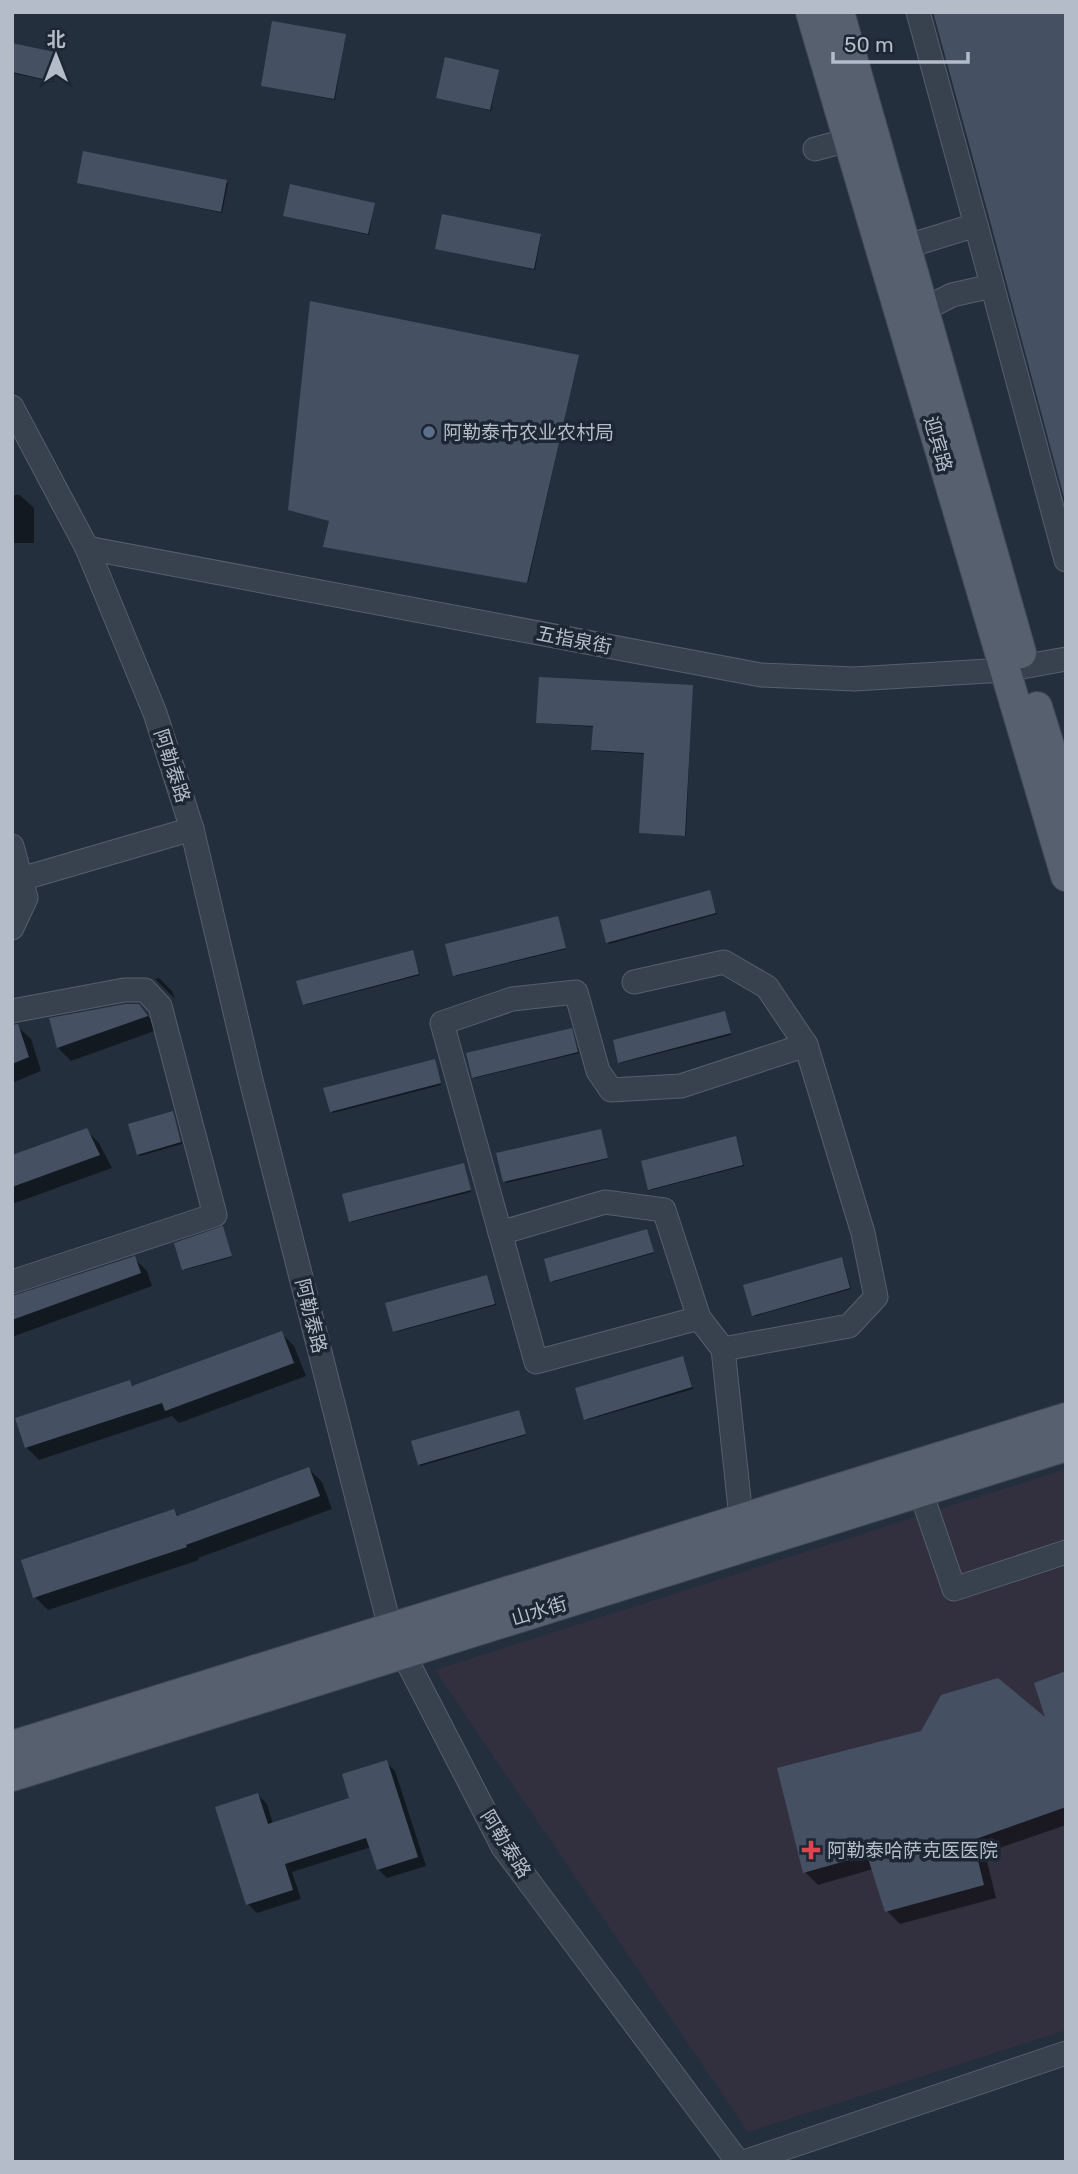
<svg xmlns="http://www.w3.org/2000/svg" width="1078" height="2174" viewBox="0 0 1078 2174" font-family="Rubik,'Noto Sans SC',sans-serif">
	<rect width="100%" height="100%" fill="#242f3e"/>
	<polygon fill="#32303f" points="1066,1469 1066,2030 748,2132 435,1670"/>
	<g fill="#0007">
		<polygon points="933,12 1066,12 1066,499"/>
		<polygon points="345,35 335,100 263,86"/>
		<polygon points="12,44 58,55 53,82 12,73"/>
		<polygon points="498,72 491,111 439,98"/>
		<polygon points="79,182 226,182 228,183 222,213"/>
		<polygon points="374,204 369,235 285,216"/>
		<polygon points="541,235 535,270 437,248"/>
		<polygon points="578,356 528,583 325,547"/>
		<polygon points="12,495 20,495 34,508 34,543 12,543"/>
		<polygon points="692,687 686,836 641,833 645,754 594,751 594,727 538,723"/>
		<polygon points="709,891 717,914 609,944 608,942"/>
		<polygon points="558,919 566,949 456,976 455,975"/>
		<polygon points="412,952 420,975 306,1005 304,1004"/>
		<polygon points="159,978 172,991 175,999 155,979"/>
		<polygon points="138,1006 160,1029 71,1061 58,1048 52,1020"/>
		<polygon points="726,1015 731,1035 621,1063 620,1062"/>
		<polygon points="17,1026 31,1039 41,1071 12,1083 12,1027"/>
		<polygon points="572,1032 579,1053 475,1078 473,1077"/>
		<polygon points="435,1062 441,1085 333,1113 331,1112"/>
		<polygon points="173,1113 182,1144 140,1156 138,1155"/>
		<polygon points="86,1130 99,1143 112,1168 12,1204 12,1157"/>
		<polygon points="600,1130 608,1159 506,1183 504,1181"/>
		<polygon points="737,1140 744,1166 651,1190 650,1189"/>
		<polygon points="465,1167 471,1192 352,1222 350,1221"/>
		<polygon points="223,1228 232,1257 185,1270 184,1269"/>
		<polygon points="647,1231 654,1253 553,1282 552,1281"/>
		<polygon points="134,1258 147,1271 152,1286 12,1337 12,1297"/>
		<polygon points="843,1260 851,1289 755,1316 754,1315"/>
		<polygon points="487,1277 496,1305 396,1332 394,1331"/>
		<polygon points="281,1333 294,1346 306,1376 179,1423 172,1416 39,1460 26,1447 129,1382 135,1387"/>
		<polygon points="684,1359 693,1389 587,1420 586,1419"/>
		<polygon points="520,1413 526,1435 421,1466 419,1464"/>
		<polygon points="309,1469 322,1482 332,1509 198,1558 199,1560 48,1610 35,1597 174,1511 180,1517"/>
		<polygon points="1066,1673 1066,1825 985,1853 996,1898 900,1924 887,1911 873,1869 818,1885 805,1872 1049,1723"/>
		<polygon points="386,1762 395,1771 426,1866 387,1878 378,1869 371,1847 292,1872 301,1899 257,1913 248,1904 258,1795 267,1804 273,1824 351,1799"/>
	</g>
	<g fill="#455162">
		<polygon points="933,12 1066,12 1066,505 990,221"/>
		<polygon points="272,21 346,34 334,99 261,86"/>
		<polygon points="12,43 59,53 52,81 12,72"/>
		<polygon points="445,57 499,70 490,110 436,98"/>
		<polygon points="83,151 227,180 221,212 77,183"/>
		<polygon points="290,184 375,203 368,234 283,216"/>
		<polygon points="442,214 541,234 534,269 435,249"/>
		<polygon points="310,301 579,355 527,583 323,547 329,521 288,510"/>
		<polygon points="539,677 693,685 685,836 639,833 644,753 591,750 593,726 536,723"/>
		<polygon points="710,890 716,913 606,943 600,920"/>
		<polygon points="558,916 566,948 453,976 445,944"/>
		<polygon points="413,950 419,974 303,1005 296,981"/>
		<polygon points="125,1004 139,1004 148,1016 57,1048 49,1018"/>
		<polygon points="725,1011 731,1033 618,1063 613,1040"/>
		<polygon points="18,1024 29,1057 12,1064 12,1025"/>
		<polygon points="572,1028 578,1052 472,1078 466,1053"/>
		<polygon points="435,1059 441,1083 330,1112 323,1088"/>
		<polygon points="173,1111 181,1142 137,1155 128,1124"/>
		<polygon points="87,1128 100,1155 12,1187 12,1155"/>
		<polygon points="601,1129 608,1158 503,1182 496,1153"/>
		<polygon points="736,1136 743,1165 648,1190 641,1161"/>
		<polygon points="464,1163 471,1190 349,1222 342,1194"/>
		<polygon points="223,1226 232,1256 182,1270 174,1243"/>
		<polygon points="647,1229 654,1252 550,1282 544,1259"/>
		<polygon points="135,1256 141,1273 12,1320 12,1296"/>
		<polygon points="842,1257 850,1288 752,1316 743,1285"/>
		<polygon points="487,1275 495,1304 393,1332 385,1303"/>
		<polygon points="282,1331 294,1363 165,1411 162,1403 25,1448 15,1418 130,1380 132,1386"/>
		<polygon points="683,1356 692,1387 584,1420 575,1388"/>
		<polygon points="519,1410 526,1434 418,1465 411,1441"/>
		<polygon points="309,1467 320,1496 186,1545 187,1547 33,1598 21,1560 174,1509 177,1516"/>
		<polygon points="1066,1671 1066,1807 973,1840 984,1885 885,1912 867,1855 803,1873 777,1768 921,1731 941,1695 998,1678 1045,1717 1034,1683"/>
		<polygon points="387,1760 418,1857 377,1870 366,1838 285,1864 293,1890 246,1905 215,1807 258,1793 268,1824 349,1798 342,1774"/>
	</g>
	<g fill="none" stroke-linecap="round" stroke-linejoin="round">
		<g stroke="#565f6c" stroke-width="25">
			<g id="minor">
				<polyline points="815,149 863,136"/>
				<polyline points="976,225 1066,560"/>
				<polyline points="892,251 976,225 918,12"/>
				<polyline points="911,316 952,295 992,286"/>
				<polyline points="12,407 87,548 155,713 192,829 251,1080 390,1628 503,1847 738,2162"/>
				<polyline points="87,548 761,675 854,679 1005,670 1066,659"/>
				<polyline points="12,846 26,898 12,928"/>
				<polyline points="21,879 192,829"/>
				<polyline points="634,982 724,962 767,987 806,1045 863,1233 876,1297 849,1326 723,1349"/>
				<polyline points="12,1011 124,990 145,990 160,1006 215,1215 12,1282"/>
				<polyline points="500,1233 605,1202 664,1210 699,1318"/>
				<polyline points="916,1478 954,1589 1066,1552"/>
				<polyline points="741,1518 723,1349 699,1318 536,1362 442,1023 512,999 576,992 598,1071 611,1090 681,1086 806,1045"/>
				<polyline points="744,2162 1066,2053"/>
			</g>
		</g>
		<g stroke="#414a57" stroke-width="32">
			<g id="major">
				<polyline points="811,12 1066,876"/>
				<polyline points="839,12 1021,653"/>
				<polyline points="1037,707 1066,801"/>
				<polyline points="12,1746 1066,1418"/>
				<polyline points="12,1776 1066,1446"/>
			</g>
		</g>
		<use href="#minor" stroke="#38414e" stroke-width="23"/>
		<use href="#major" stroke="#56606e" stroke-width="30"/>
	</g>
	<circle fill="#5c6f8a" stroke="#1d2633" stroke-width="2.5" cx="429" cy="432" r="7"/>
	<path fill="#e0444e" stroke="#1d2633" stroke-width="2.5" d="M807.5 1839.5h7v7h7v7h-7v7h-7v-7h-7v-7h7z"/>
	<g text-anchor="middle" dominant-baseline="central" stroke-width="7" stroke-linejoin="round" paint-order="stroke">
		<g font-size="19" fill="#b4bcc9" stroke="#1d2633" text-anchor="start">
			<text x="443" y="432">阿勒泰市农业农村局</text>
			<text x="827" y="1850">阿勒泰哈萨克医医院</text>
		</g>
		<g font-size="19" fill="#b4bcc9" stroke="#1d2633">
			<text transform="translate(938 444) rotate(74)">迎宾路</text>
			<text transform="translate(574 640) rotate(11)">五指泉街</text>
			<text transform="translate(172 766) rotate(72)">阿勒泰路</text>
			<text transform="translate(311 1316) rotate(76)">阿勒泰路</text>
			<text transform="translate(539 1611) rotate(-17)">山水街</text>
			<text transform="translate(506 1844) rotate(58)">阿勒泰路</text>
		</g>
	</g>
	<rect width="1078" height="2174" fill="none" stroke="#b4bcc9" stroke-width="28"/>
	<g transform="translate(56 56)" stroke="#1d2633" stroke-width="5" paint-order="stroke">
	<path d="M0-5L12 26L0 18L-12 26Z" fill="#b4bcc9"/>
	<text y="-10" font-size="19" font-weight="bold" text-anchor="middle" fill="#b4bcc9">北</text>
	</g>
	<path d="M833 52v10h135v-10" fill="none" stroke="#b4bcc9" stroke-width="3.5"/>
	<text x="844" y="52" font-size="21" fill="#b4bcc9" stroke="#1d2633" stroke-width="5" paint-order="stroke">50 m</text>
</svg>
